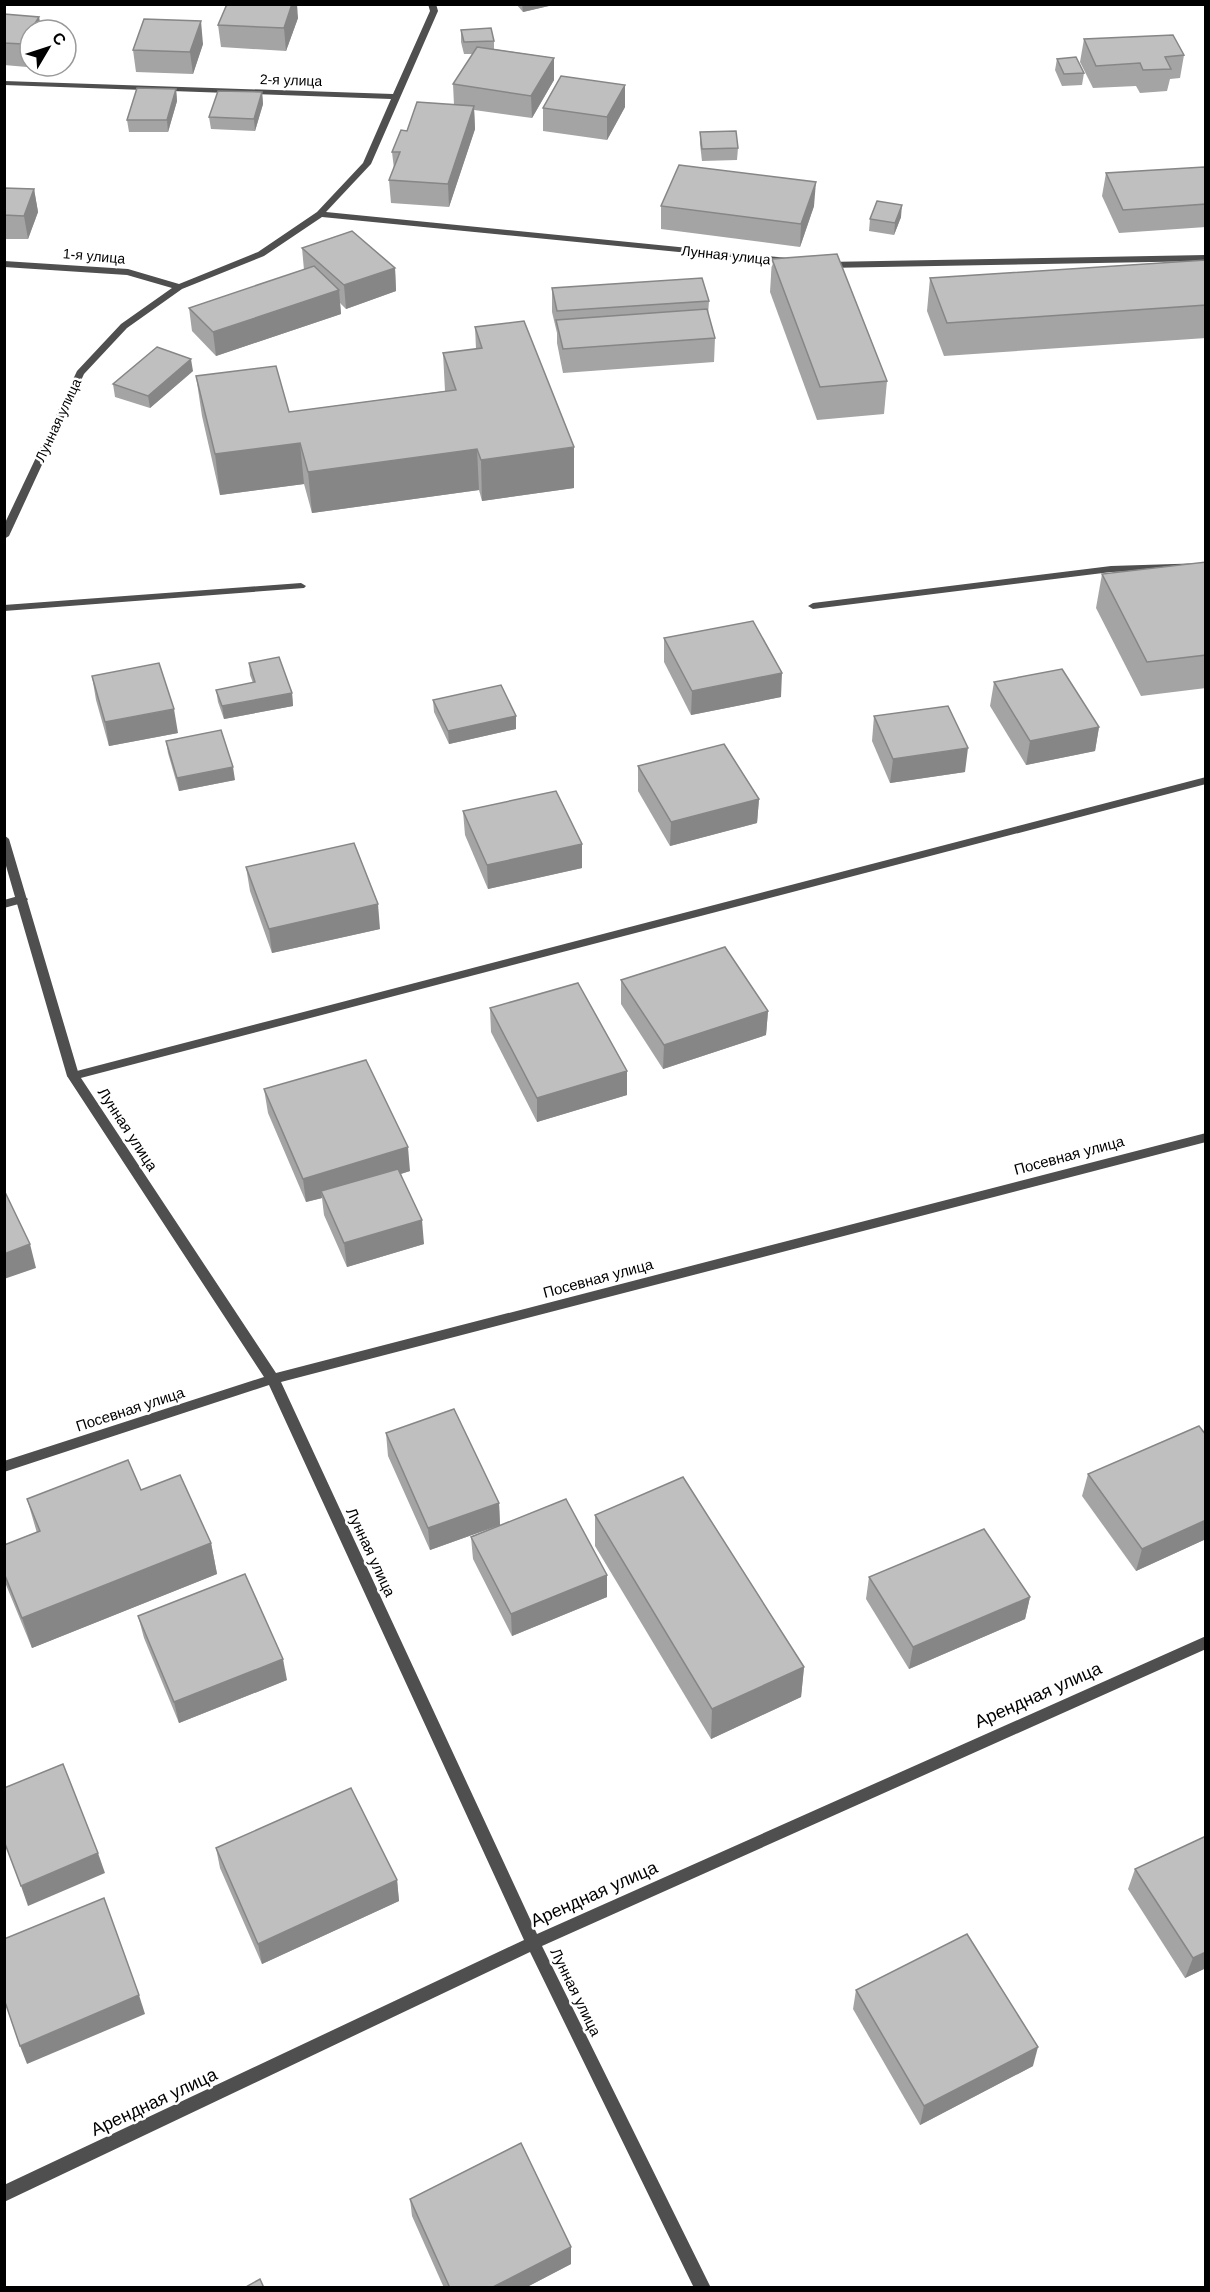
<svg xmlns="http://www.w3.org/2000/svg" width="1210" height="2292" viewBox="0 0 1210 2292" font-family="Helvetica,sans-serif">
	<rect width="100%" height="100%" fill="#fff"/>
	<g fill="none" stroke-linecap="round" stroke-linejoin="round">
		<g fill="#4f4f4f" fill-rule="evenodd">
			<polygon points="1206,563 1206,569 1111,572 813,609 808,606 813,603 1111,566"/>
			<polygon points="301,583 306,586 304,588 4,611 4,605"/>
			<polygon points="1206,777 1206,784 73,1080 67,1076 73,1072"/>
			<polygon points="22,895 28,899 26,902 4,908 4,900"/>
		</g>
		<g fill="#4f4f4f" fill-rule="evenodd">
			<polygon points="428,4 436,4 438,11 371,164 326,212 788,258 791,259 791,263 322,217 264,256 182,289 127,328 84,374 9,536 4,539 4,525 77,371 121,324 172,288 127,275 4,267 4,261 128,269 179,284 258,252 317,212 363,163 391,99 4,85 4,81 393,94 430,11"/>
			<polygon points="1206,255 1206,261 826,268 822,265 826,262"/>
			<polygon points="4,835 9,839 79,1075 276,1373 1206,1133 1206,1142 281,1382 537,1934 1206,1636 1206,1649 542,1946 711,2288 694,2288 530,1952 4,2202 4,2185 524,1940 269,1385 4,1472 4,1461 264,1377 67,1076 4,859"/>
		</g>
	</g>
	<g fill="#a4a4a4">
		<polygon points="516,4 553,4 553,5 523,12"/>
		<polygon points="4,14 39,17 41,30 30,30 27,67 4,65"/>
		<polygon points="298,18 286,51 221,47 218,25"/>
		<polygon points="461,30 494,41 494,49 554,58 554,80 532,118 474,110 475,129 449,207 391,203 389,180 394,169 392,152 407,131 454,105 453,84 473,54 464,54 461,42"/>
		<polygon points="1084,39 1184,55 1180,78 1170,79 1167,91 1140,93 1136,86 1093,88 1080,62"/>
		<polygon points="203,44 193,74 136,72 133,50"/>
		<polygon points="1057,59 1084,73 1082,85 1062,86 1055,70"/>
		<polygon points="625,85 625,107 607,140 543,131 543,108"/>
		<polygon points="176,89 177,101 168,132 129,132 127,120"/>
		<polygon points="262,92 263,104 255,131 211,129 209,117"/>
		<polygon points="700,132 738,148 737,160 702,161 700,144"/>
		<polygon points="1206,170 1206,227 1119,233 1102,196 1106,173"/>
		<polygon points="4,188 34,189 38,212 28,239 4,239"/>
		<polygon points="661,206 814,206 800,247 661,229"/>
		<polygon points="901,217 894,235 869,231 870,219"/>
		<polygon points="302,248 395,268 396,291 346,309 340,303 341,314 216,356 192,331 189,308 304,270"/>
		<polygon points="772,259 887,381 884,414 817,420 770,292"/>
		<polygon points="1206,260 1206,338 944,356 927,311 930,278"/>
		<polygon points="552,288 709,301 708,315 715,338 714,362 563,373 557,343 557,333 552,312"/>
		<polygon points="475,327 574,488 482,501 479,490 312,513 304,484 220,495 202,416 196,376 289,412 445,391 443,353 476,349"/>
		<polygon points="193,371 150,408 115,397 113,384"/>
		<polygon points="1206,562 1206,688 1141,696 1096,608 1102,574"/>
		<polygon points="664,638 781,697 691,715 664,662"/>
		<polygon points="249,663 292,693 293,706 224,719 218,702 216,690 253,683 250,675"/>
		<polygon points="92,676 178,733 109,746 96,700"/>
		<polygon points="994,682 1099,727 1095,751 1026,765 990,706"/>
		<polygon points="433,700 516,716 516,729 449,744 434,712"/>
		<polygon points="874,716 965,772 890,783 872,741"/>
		<polygon points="166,741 235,780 179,791 168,753"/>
		<polygon points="638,766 759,799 757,823 670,846 638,791"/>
		<polygon points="463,811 582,868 488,889 465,835"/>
		<polygon points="246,867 380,929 272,953 250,891"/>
		<polygon points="621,980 768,1011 766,1035 663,1069 621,1004"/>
		<polygon points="490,1008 627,1071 627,1095 537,1122 491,1032"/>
		<polygon points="264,1089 410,1171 401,1174 424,1244 347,1267 324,1215 322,1198 306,1202 268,1113"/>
		<polygon points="386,1433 499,1503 500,1525 607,1575 607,1597 512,1636 473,1559 471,1537 497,1526 430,1550 388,1456"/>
		<polygon points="1206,1435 1206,1539 1136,1571 1082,1496 1088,1474"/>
		<polygon points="141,1490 211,1543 217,1574 32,1648 4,1580 4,1545 37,1533 27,1499"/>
		<polygon points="595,1515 804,1667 801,1697 711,1739 595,1546"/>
		<polygon points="869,1577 1030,1597 1025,1619 909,1669 866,1599"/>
		<polygon points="138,1616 287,1680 179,1723 144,1638"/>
		<polygon points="216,1848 397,1880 399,1901 262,1964 220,1868"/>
		<polygon points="1135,1869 1206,1968 1185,1978 1128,1889"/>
		<polygon points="856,1990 1033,2066 920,2125 853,2009"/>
		<polygon points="410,2199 571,2247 571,2264 525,2288 444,2288 412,2216"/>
	</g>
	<g fill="#868686">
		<polygon points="292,4 297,4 298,18 286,51 284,28"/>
		<polygon points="522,4 553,4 553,5 523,12"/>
		<polygon points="39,17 41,30 31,30"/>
		<polygon points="201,21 203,44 193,74 190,52"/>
		<polygon points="30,32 30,61 27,67 23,44"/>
		<polygon points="554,58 554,80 532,118 531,96"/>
		<polygon points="625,85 625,107 607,140 607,117"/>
		<polygon points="176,89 177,101 168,132 167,120"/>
		<polygon points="262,92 263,104 255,131 254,119"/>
		<polygon points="474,106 475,129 449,207 448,184"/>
		<polygon points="816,182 814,206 800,247 801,224"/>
		<polygon points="34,189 38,212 28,239 24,216"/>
		<polygon points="902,205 901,217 894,235 895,223"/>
		<polygon points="395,268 396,291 346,309 344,285"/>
		<polygon points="339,290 341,314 216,356 213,332"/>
		<polygon points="191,359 193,371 150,408 148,396"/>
		<polygon points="300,443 304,484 220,495 215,454"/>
		<polygon points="574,447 574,488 482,501 481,460"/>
		<polygon points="477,449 479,490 312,513 308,472"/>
		<polygon points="782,673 781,697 691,715 692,691"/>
		<polygon points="292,693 293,706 224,719 222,706"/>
		<polygon points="174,709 178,733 109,746 105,722"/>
		<polygon points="516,716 516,729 449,744 448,731"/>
		<polygon points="1099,727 1095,751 1026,765 1030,741"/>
		<polygon points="968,748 965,772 890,783 893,759"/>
		<polygon points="233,767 235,780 179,791 177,778"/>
		<polygon points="759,799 757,823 670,846 671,822"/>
		<polygon points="582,844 582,868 488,889 487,865"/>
		<polygon points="378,904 380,929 272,953 269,929"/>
		<polygon points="768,1011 766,1035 663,1069 664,1045"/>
		<polygon points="627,1071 627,1095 537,1122 537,1098"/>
		<polygon points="408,1147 410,1171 324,1197 321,1191 322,1198 306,1202 303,1179"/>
		<polygon points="422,1220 424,1244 347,1267 344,1243"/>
		<polygon points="30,1244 36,1268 4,1279 4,1254"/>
		<polygon points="499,1503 500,1525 430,1550 428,1528"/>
		<polygon points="1206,1520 1206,1539 1136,1571 1142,1549"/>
		<polygon points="211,1543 217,1574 32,1648 22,1618"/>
		<polygon points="607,1575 607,1597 512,1636 511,1614"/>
		<polygon points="1030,1597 1025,1619 909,1669 913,1647"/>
		<polygon points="283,1659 287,1680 179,1723 174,1702"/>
		<polygon points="804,1667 801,1697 711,1739 712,1709"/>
		<polygon points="98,1853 105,1873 28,1906 21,1886"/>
		<polygon points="397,1880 399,1901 262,1964 258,1944"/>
		<polygon points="1206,1952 1206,1968 1185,1978 1193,1958"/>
		<polygon points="139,1995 145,2014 27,2064 20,2046"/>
		<polygon points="1038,2047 1033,2066 920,2125 924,2106"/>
		<polygon points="571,2247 571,2264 525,2288 491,2288"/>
	</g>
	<g fill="#bfbfbf" stroke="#868686" stroke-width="1.5">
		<polygon points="227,4 292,4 284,28 218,25"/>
		<polygon points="4,14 39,17 31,30 30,30 30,32 23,44 4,43"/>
		<polygon points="144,19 201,21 190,52 133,50"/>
		<polygon points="491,28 494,41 464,42 461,30"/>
		<polygon points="1173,35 1184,55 1165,57 1171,69 1143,70 1140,63 1096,66 1084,39"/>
		<polygon points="477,47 554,58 531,96 453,84"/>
		<polygon points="1076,57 1084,73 1064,74 1057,59"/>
		<polygon points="561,76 625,85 607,117 543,108"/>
		<polygon points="137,88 176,89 167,120 127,120"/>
		<polygon points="218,91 262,92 254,119 209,117"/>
		<polygon points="417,102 474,106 448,184 389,180 400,152 392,152 401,130 407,131"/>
		<polygon points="736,131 738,148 702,149 700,132"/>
		<polygon points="679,165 816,182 801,224 661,206"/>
		<polygon points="1204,167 1206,170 1206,204 1123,210 1106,173"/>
		<polygon points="4,188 34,189 24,216 4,215"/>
		<polygon points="877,201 902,205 895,223 870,219"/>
		<polygon points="352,231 395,268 344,285 302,248"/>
		<polygon points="837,254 887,381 820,387 772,259"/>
		<polygon points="1206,260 1206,305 947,323 930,278"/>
		<polygon points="314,266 339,290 213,332 189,308"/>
		<polygon points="702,278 709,301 557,311 552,288"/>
		<polygon points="707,309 715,338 563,349 556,320"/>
		<polygon points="524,321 574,447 481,460 477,449 308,472 300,443 215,454 196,376 276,366 289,412 456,390 443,353 482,348 475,327"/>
		<polygon points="157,347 191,359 148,396 113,384"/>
		<polygon points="1206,562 1206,655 1147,662 1102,574"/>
		<polygon points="753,621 782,673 692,691 664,638"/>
		<polygon points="279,657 292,693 222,706 216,690 255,682 249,663"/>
		<polygon points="159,663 174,709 105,722 92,676"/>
		<polygon points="1062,669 1099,727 1030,741 994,682"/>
		<polygon points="501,685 516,716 448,731 433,700"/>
		<polygon points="948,706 968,748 893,759 874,716"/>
		<polygon points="221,730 233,767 177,778 166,741"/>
		<polygon points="724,744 759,799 671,822 638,766"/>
		<polygon points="556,791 582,844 487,865 463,811"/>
		<polygon points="354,843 378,904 269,929 246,867"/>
		<polygon points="725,947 768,1011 664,1045 621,980"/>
		<polygon points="578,983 627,1071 537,1098 490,1008"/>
		<polygon points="366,1060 408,1147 303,1179 264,1089"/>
		<polygon points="398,1169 422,1220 344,1243 321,1191"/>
		<polygon points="4,1190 30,1244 4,1254"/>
		<polygon points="454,1409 499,1503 428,1528 386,1433"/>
		<polygon points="1199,1426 1206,1435 1206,1520 1142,1549 1088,1474"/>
		<polygon points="128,1460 141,1490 180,1475 211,1543 22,1618 4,1573 4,1545 40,1531 27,1499"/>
		<polygon points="683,1477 804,1667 712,1709 595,1515"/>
		<polygon points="566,1499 607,1575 511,1614 471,1537"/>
		<polygon points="984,1529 1030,1597 913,1647 869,1577"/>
		<polygon points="245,1574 283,1659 174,1702 138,1616"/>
		<polygon points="63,1764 98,1853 21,1886 4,1841 4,1788"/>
		<polygon points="351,1788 397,1880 258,1944 216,1848"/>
		<polygon points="1204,1837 1206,1839 1206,1952 1193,1958 1135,1869"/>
		<polygon points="104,1898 139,1995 20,2046 4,1999 4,1939"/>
		<polygon points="967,1934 1038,2047 924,2106 856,1990"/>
		<polygon points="521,2143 571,2247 491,2288 450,2288 410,2199"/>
		<polygon points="260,2279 264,2288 244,2288"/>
	</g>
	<g text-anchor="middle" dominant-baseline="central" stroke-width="5" stroke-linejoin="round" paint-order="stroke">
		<g font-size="14" fill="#000" stroke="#fff">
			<text transform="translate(291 80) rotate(2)">2-я улица</text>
			<text transform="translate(726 255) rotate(6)">Лунная улица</text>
			<text transform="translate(94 256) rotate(5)">1-я улица</text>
			<text transform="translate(58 420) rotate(-65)">Лунная улица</text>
		</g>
		<g font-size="15" fill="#000" stroke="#fff">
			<text transform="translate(128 1129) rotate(57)">Лунная улица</text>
			<text transform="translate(1069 1155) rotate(-15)">Посевная улица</text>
			<text transform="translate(598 1278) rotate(-15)">Посевная улица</text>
			<text transform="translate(130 1409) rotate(-18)">Посевная улица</text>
			<text transform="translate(371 1552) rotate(65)">Лунная улица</text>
			<text transform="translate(576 1992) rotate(64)">Лунная улица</text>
		</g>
		<g font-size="18" fill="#000" stroke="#fff">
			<text transform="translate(1038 1695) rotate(-24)">Арендная улица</text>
			<text transform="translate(594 1894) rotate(-24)">Арендная улица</text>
			<text transform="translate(154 2102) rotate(-25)">Арендная улица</text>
		</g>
	</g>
	<rect width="1210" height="2292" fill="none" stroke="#000000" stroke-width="12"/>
	<g transform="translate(48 48) rotate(51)"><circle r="28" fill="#ffffff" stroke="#999999" stroke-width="1.5"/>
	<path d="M0-4.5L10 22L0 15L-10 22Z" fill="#000000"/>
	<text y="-9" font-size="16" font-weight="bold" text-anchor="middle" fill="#000000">С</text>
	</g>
</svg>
